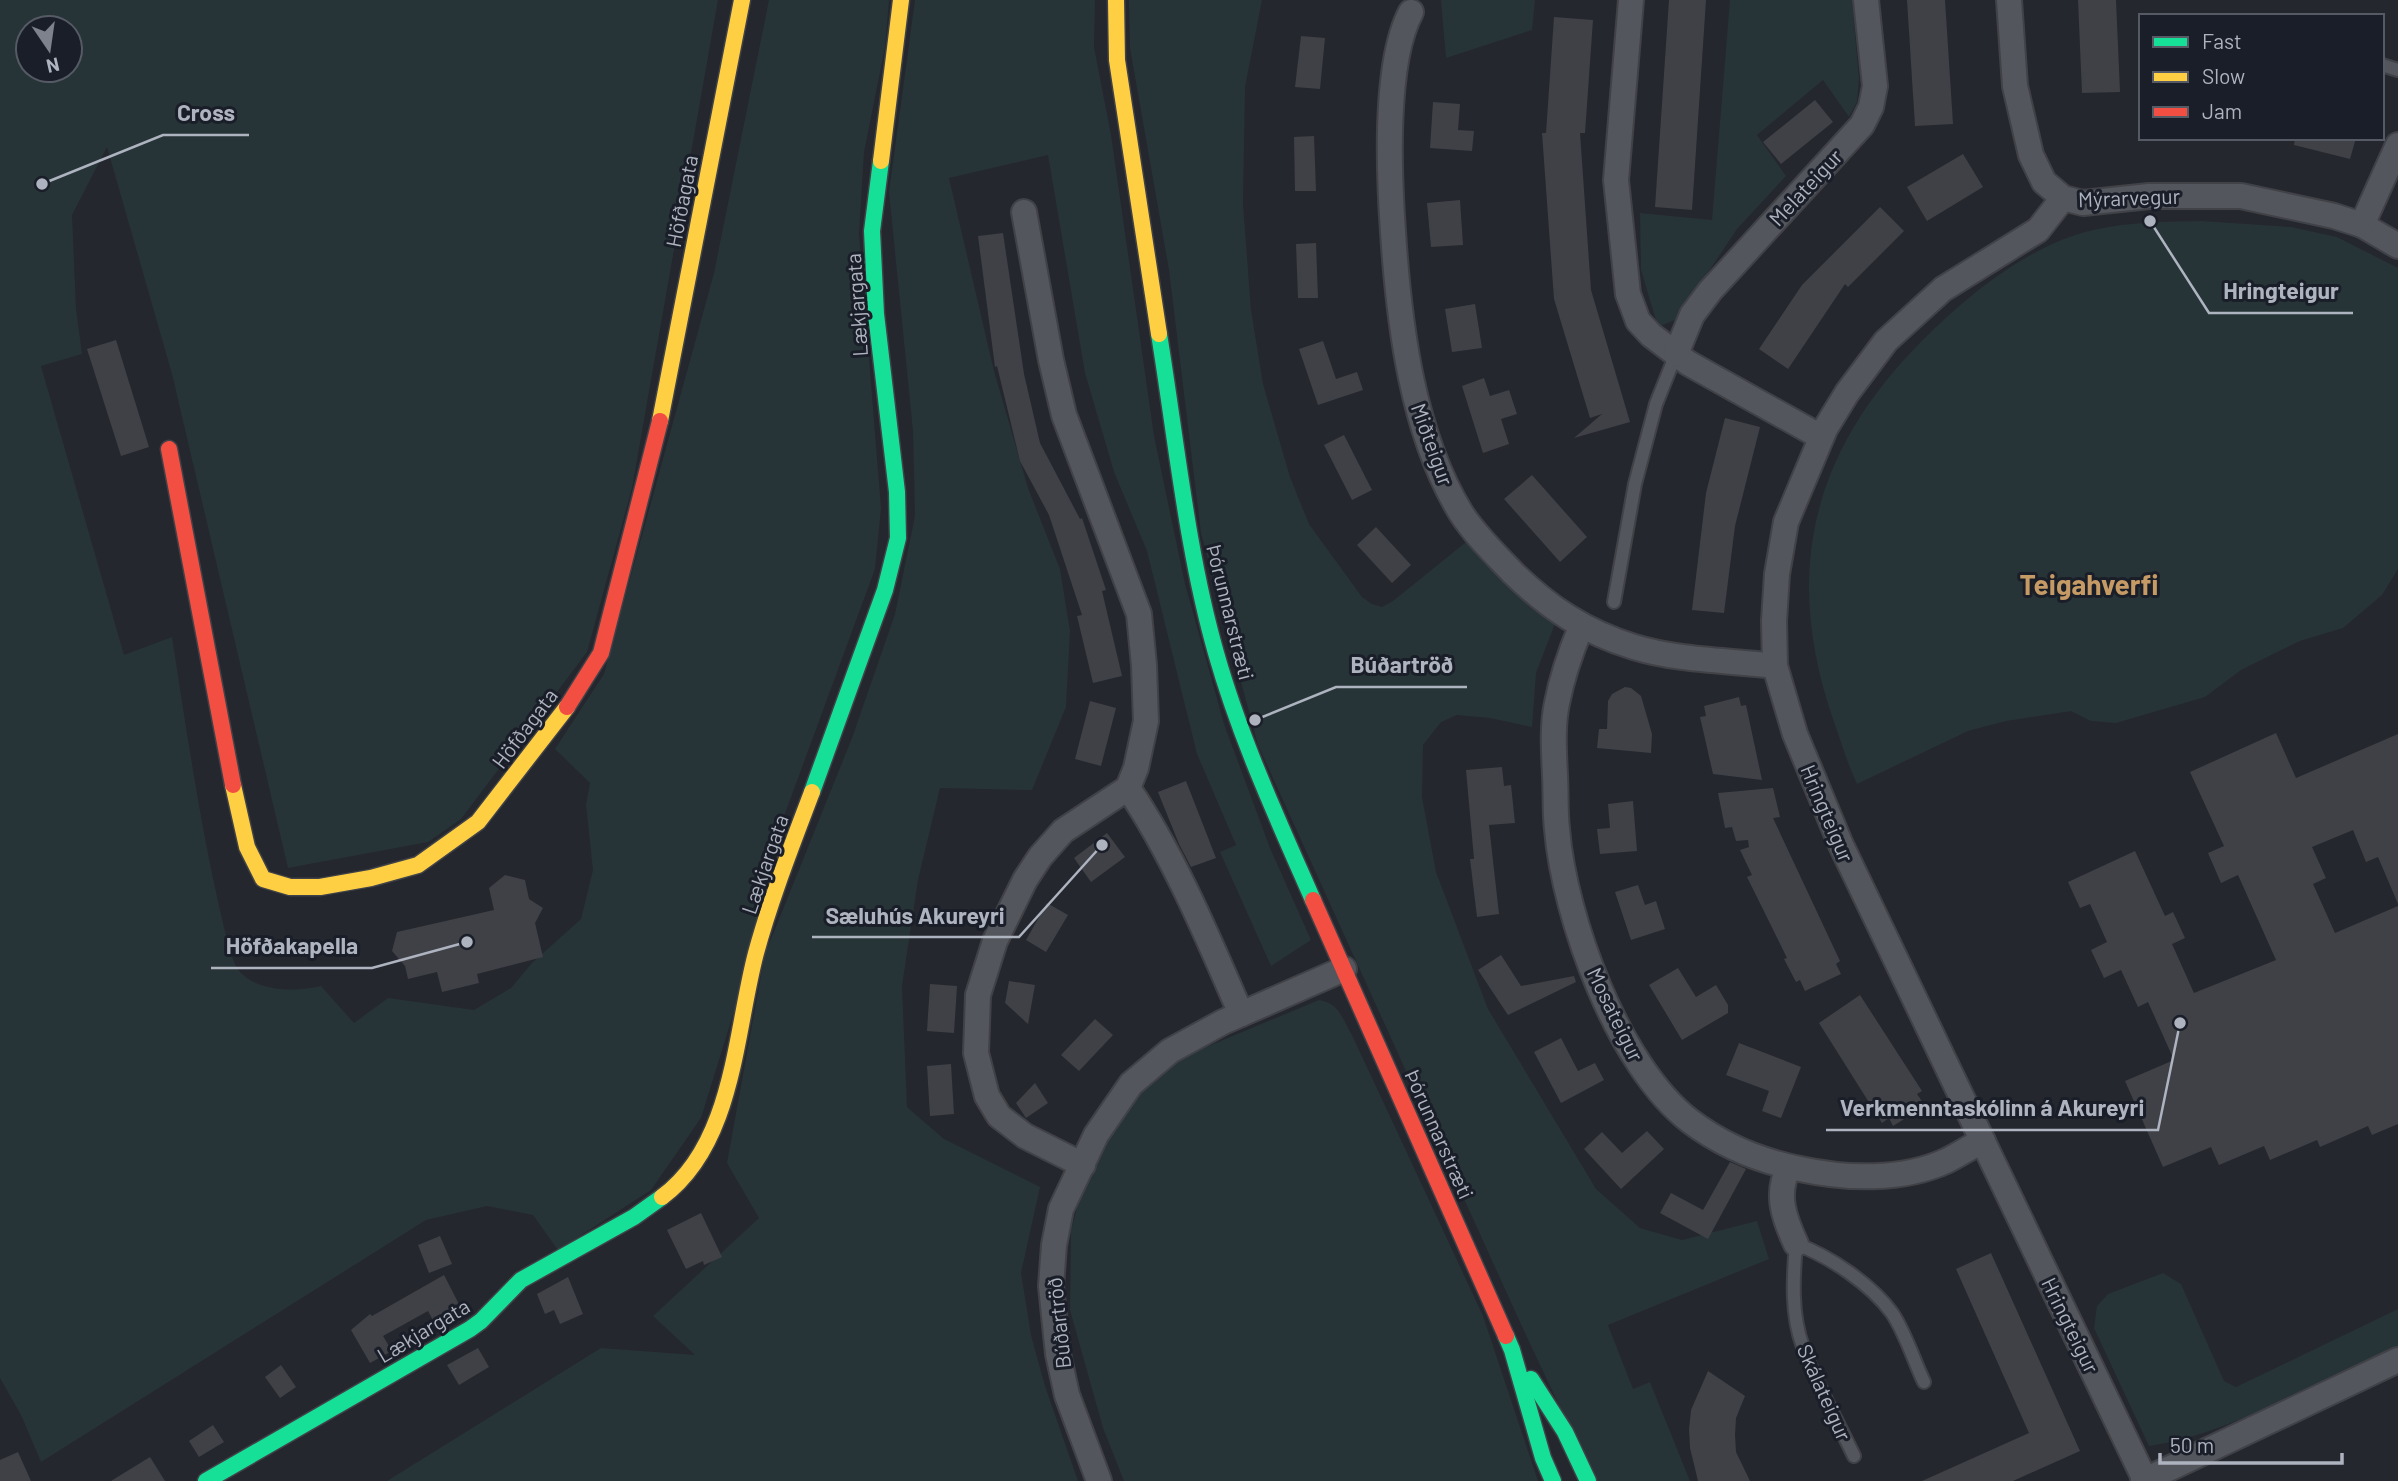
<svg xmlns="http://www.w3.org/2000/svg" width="2398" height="1481" viewBox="0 0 2398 1481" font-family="Barlow,sans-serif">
	<rect width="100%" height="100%" fill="#25272e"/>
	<g fill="#273437" fill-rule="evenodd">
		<path d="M 0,0 L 718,0 L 632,488 L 587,652 L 461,819 L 428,842 L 288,868 L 172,374 L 107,147 L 72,215 L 76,309 L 82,354 L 41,366 L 124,655 L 172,637 C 186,727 199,817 219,906 C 223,921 230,961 240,972 C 258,992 297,992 321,986 L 354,1023 L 388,998 L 474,1010 L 511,988 L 532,963 L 581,919 L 593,870 L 586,805 L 590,783 L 555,749 L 604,674 L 714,273 L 769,0 L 889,0 L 885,47 L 864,152 L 859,234 L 881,508 L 875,569 L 783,819 L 735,1008 L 701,1118 L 651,1190 L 558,1250 L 533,1215 L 487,1206 L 426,1220 L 41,1462 L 21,1415 L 0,1378 ZM 28,28 L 70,28 L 70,70 L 28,70 Z"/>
		<polygon points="915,0 1095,0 1094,47 1111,135 1154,436 1185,584 1224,724 1270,848 1311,940 1271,966 1220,852 1236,845 1197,754 1147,551 1114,472 1085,373 1048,155 949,178 994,371 1028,488 1060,569 1070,631 1066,707 1032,790 940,788 918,880 902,986 907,1107 944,1139 1040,1187 1021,1273 1031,1335 1045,1386 1078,1481 387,1481 601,1348 695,1355 653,1316 759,1218 727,1163 765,954 852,738 895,614 915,516 913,431 889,192"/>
		<polygon points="1129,0 1262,0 1245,87 1243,204 1251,310 1263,384 1290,477 1309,524 1362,597 1372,604 1382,607 1393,601 1466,542 1507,585 1556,621 1536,673 1532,727 1490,718 1457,715 1441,722 1423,745 1422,797 1436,872 1488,1009 1596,1189 1640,1228 1682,1240 1757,1221 1769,1259 1608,1325 1633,1389 1650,1382 1690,1481 1595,1481 1524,1331 1258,745 1201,533 1169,270 1130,48"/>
		<polygon points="1441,0 1535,0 1532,30 1446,58"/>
		<polygon points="1730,0 1852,0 1859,79 1857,102 1849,117 1823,80 1757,135 1786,176 1737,229 1677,319 1658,327 1641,270 1640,213 1712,220"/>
		<path d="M 2201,221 L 2291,227 L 2337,237 L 2398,268 L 2398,569 L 2382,595 L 2343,628 L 2300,641 L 2261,660 L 2241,670 L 2205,697 L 2116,723 L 2091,721 L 2071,711 L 2006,721 L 1968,731 L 1857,784 C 1848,765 1842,745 1835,725 C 1779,567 1814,443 1935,328 C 1975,290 2022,253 2075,235 C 2115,222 2159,222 2201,221 Z"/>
		<path d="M 1319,1000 C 1339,1003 1342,1018 1352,1035 L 1483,1316 L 1538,1481 L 1124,1481 L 1103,1428 L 1070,1310 L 1071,1231 L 1078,1204 L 1092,1164 L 1131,1102 L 1180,1058 Z"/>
		<path d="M 2163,1273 L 2181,1284 L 2224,1381 L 2236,1387 L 2398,1309 L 2398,1351 C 2361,1370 2322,1385 2283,1401 C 2239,1420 2197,1439 2149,1446 L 2094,1328 L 2097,1306 L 2108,1294 Z"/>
	</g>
	<g fill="#3f4147">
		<polygon points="1669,0 1706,0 1692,210 1655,207"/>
		<polygon points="1907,0 1945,0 1953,124 1915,126"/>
		<polygon points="2078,0 2116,0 2120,92 2082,93"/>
		<polygon points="1554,17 1593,20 1585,133 1580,133 1591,290 1630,422 1574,438 1602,414 1590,418 1554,299 1542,133 1546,133"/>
		<polygon points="1301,36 1325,38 1320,89 1295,87"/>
		<polygon points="1815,100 1833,122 1781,164 1763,142"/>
		<polygon points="1433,102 1460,104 1458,130 1474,131 1472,151 1430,148"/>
		<polygon points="1314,136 1316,191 1295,191 1294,137"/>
		<polygon points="2295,138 2356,138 2350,159 2294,145"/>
		<polygon points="1963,154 1983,187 1927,221 1907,187"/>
		<polygon points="1460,200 1463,245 1431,247 1427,203"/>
		<polygon points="1880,207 1904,231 1848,287 1845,284 1788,369 1759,349 1802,285"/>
		<polygon points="1003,233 1024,374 1040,443 1080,519 1082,518 1106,590 1102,591 1122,676 1093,683 1077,616 1082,615 1049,515 1020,461 997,366 995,367 978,236"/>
		<polygon points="1316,243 1318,298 1298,298 1296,244"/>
		<polygon points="1475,304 1482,348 1452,352 1445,309"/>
		<polygon points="116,340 149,447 121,456 87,349"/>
		<polygon points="1323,341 1336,379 1357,372 1363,390 1318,405 1299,349"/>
		<polygon points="1484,378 1490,396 1509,390 1517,414 1501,419 1509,444 1483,453 1462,386"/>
		<polygon points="1725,418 1760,427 1735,526 1724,613 1692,610 1706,493"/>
		<polygon points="1344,435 1372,490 1352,500 1324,445"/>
		<polygon points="1532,475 1587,537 1560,562 1504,499"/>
		<polygon points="1376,527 1411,565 1392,583 1357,545"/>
		<polygon points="1625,687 1631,688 1641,696 1652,734 1651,753 1597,748 1599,729 1607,729 1608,701 1612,694"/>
		<polygon points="1739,697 1741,706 1746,705 1762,780 1713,774 1700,717 1706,716 1704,706"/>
		<polygon points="1090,701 1116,708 1101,766 1075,759"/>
		<polygon points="2276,733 2296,778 2398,734 2398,904 2378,857 2366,862 2353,830 2312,847 2326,878 2313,884 2335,933 2398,906 2398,1124 2372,1135 2368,1126 2320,1147 2317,1140 2270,1160 2264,1146 2219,1165 2211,1147 2163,1167 2125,1081 2174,1060 2148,1002 2138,1007 2121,970 2104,978 2091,950 2107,942 2090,904 2080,908 2068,882 2135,851 2165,916 2173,912 2185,938 2172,944 2194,993 2276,960 2238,875 2221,883 2208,853 2224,846 2190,772"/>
		<polygon points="1502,767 1504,786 1511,785 1515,823 1489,825 1499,914 1477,917 1470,859 1474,859 1466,770"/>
		<polygon points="1186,781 1216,858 1191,867 1179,844 1158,792"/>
		<polygon points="1773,788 1780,817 1773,818 1840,961 1836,964 1841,974 1805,991 1800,980 1796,982 1784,959 1787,958 1747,877 1752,875 1740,850 1749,847 1748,840 1736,841 1732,827 1725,828 1718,793"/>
		<polygon points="1633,801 1637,851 1600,854 1597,829 1610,828 1608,804"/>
		<polygon points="1107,833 1125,857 1091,882 1074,858"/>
		<polygon points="505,875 525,880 529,899 543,908 535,923 543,957 477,974 479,983 442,992 437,972 408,979 405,966 392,951 397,932 494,910 489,888"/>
		<polygon points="1638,885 1645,905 1656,901 1665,929 1631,940 1615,892"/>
		<polygon points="1047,903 1068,915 1046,952 1026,940"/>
		<polygon points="1501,955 1521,986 1574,976 1576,982 1508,1015 1478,970"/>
		<polygon points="1678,968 1696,997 1716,985 1728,1005 1728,1013 1682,1040 1649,985"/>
		<polygon points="1009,981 1035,985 1028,1024 1005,1003"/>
		<polygon points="930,984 957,986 954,1033 927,1031"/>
		<polygon points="1860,995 1922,1091 1917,1094 1925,1106 1893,1126 1889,1118 1882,1123 1819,1023"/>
		<polygon points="1095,1019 1113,1035 1079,1071 1061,1055"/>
		<polygon points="1561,1038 1578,1071 1595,1063 1604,1080 1561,1103 1534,1052"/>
		<polygon points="1739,1043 1801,1067 1781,1118 1762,1111 1769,1091 1726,1075"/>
		<polygon points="951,1064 954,1114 930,1116 927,1066"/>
		<polygon points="1035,1083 1048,1103 1026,1118 1016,1103"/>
		<polygon points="1647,1131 1664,1149 1621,1189 1584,1149 1602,1132 1622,1153"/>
		<polygon points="1730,1162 1746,1169 1708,1239 1660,1213 1671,1193 1703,1210"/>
		<polygon points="701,1213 722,1257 704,1265 703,1261 686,1269 667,1230"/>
		<polygon points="440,1236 452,1264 429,1273 418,1245"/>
		<polygon points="1991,1253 2080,1451 2013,1481 1922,1481 2029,1433 1956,1269"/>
		<polygon points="444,1275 462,1310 436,1326 428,1311 383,1336 392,1351 370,1363 351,1330 370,1314 372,1316"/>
		<polygon points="568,1277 583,1314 560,1324 554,1310 545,1314 537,1294"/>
		<polygon points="478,1348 489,1367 459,1385 447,1365"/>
		<polygon points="281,1365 296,1387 280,1398 265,1377"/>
		<polygon points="1708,1371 1745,1396 1736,1418 1735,1435 1736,1452 1750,1481 1698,1481 1690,1448 1689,1429 1691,1410"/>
		<polygon points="213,1425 224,1442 199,1457 189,1441"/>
		<polygon points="18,1452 31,1481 0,1481 0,1460"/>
		<polygon points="150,1457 165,1481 111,1481"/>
	</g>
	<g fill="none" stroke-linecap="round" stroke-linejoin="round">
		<g stroke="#404248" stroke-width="16">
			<g id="lane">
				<polyline points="2382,65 2398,70"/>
				<polyline points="1614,602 1635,484 1656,404 1676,354"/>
				<path d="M 1854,1456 C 1838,1422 1815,1382 1803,1347 C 1791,1315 1793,1278 1796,1244 C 1829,1256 1871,1284 1892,1313 C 1905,1332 1914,1361 1924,1382"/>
			</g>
		</g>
		<g stroke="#404248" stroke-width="28">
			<g id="street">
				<polyline points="1631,0 1616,180 1628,294 1638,321 1651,335 1688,363 1821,437"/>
				<polyline points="2009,0 2015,86 2031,155 2044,182 2063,198 2083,203 2149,196 2241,196 2334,216 2362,225 2398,246"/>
				<path d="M 1411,12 C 1384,62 1389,175 1393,232 C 1399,324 1412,433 1461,513 C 1475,535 1495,554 1513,573 C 1549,608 1585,632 1634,647 C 1680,661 1728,660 1775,666"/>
				<polyline points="2063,198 2038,230 1943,289 1886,341 1847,393 1825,429 1786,522 1777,574 1774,621 1775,666 1795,734 1841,845 2145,1480"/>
				<polyline points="1024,212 1051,360 1064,415 1139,614 1144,665 1146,721 1136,768 1128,788 1063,831 1040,857 1025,880 995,941 978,995 976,1053 987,1096 999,1116 1025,1136 1083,1165"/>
				<polyline points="2362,225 2398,145"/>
				<polyline points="1676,354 1692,315 1710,291 1862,125 1871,107 1875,86 1866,0"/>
				<path d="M 1581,627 C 1571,651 1562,677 1557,703 C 1552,726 1554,753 1555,776 C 1556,794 1555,812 1557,829 C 1564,917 1618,1066 1690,1121 C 1723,1146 1760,1161 1800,1169 C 1846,1179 1902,1181 1946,1161 C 1958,1155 1970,1147 1983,1141"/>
				<path d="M 1128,788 C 1173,854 1209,940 1241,1014"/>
				<path d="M 1789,1167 C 1775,1194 1784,1218 1796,1244"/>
				<polyline points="1099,1481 1067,1395 1058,1354 1051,1286 1054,1245 1061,1209 1096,1135 1131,1084 1170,1051 1223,1022 1344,969"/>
				<polyline points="2143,1481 2398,1360"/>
			</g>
		</g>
		<g stroke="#404248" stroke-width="19">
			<g id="fast">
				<path d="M 1159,334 C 1176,438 1187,552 1216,653 C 1240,738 1278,820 1313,900"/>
				<polyline points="812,792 885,590 898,538 897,492 876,314 872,231 881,161"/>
				<polyline points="1506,1336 1512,1350 1543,1458 1553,1481"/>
				<polyline points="1531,1379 1565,1432 1588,1481"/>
				<polyline points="206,1481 470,1329 481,1321 521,1280 634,1217 662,1197"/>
			</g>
		</g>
		<g stroke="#404248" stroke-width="19">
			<g id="slow">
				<polyline points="1116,0 1117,60 1159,334"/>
				<polyline points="881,161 901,0"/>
				<polyline points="660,421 742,0"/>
				<polyline points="233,785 247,847 263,879 290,887 320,887 371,878 418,865 478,822 567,707"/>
				<path d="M 662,1197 C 734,1144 735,1032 756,953 C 771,898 792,845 812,792"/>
			</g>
		</g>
		<g stroke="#404248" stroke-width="19">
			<g id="jam">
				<polyline points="169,449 233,785"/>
				<polyline points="567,707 601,653 660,421"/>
				<polyline points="1313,900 1506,1336"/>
			</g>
		</g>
		<use href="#lane" stroke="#54565d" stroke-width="12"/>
		<use href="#street" stroke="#54565d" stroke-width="24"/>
		<use href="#fast" stroke="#16e098" stroke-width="16"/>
		<use href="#slow" stroke="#ffcf43" stroke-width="16"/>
		<use href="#jam" stroke="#f24e42" stroke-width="16"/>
	</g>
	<g text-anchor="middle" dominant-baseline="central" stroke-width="6" stroke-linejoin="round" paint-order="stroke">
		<g font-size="21" fill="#aeb3c0" stroke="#1a1e28">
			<text transform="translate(1805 187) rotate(-47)">Melateigur</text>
			<text transform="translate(2129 197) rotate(-2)">Mýrarvegur</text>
			<text transform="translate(681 201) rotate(-79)">Höfðagata</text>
			<text transform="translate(856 305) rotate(-94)">Lækjargata</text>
			<text transform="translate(1433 444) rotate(70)">Miðteigur</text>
			<text transform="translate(1231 612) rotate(76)">Þórunnarstræti</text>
			<text transform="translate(524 728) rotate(-53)">Höfðagata</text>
			<text transform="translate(1828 813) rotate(67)">Hringteigur</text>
			<text transform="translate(764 864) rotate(-71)">Lækjargata</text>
			<text transform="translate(1616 1014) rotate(64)">Mosateigur</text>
			<text transform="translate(1440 1134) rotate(66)">Þórunnarstræti</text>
			<text transform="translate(1058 1323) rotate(-96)">Búðartröð</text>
			<text transform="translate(2071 1325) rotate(64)">Hringteigur</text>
			<text transform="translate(423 1330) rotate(-31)">Lækjargata</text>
			<text transform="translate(1825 1392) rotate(66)">Skálateigur</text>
		</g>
		<g font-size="28" font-weight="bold" fill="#c59a64" stroke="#1a1e28">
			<text x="2089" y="584">Teigahverfi</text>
		</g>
	</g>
	<path fill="none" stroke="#aeb3c0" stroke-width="2.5" d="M42 184L163 135H249M2150 221L2209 313H2353M1255 720L1336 687H1467M1102 845L1019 937H812M467 942L372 968H211M2180 1023L2158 1130H1826"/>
	<g fill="#aeb3c0" stroke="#1a1e28" stroke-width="2.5">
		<circle cx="42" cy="184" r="7"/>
		<circle cx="2150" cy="221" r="7"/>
		<circle cx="1255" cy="720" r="7"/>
		<circle cx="1102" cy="845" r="7"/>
		<circle cx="467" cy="942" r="7"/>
		<circle cx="2180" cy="1023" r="7"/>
	</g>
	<g font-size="23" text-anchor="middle" font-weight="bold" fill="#aeb3c0" stroke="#1a1e28" stroke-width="6" stroke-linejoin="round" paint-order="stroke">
		<text x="206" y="121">Cross</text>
		<text x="2281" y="299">Hringteigur</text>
		<text x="1402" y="673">Búðartröð</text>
		<text x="915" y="924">Sæluhús Akureyri</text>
		<text x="292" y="954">Höfðakapella</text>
		<text x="1992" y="1116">Verkmenntaskólinn á Akureyri</text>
	</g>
	<rect x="2139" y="14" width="245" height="126" fill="#1a1e28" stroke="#555a65" stroke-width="2"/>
	<rect x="2153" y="37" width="35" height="10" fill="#16e098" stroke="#555a65" stroke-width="2"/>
	<text x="2202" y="49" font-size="21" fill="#aeb3c0">Fast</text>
	<rect x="2153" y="72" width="35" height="10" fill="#ffcf43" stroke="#555a65" stroke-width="2"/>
	<text x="2202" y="84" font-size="21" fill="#aeb3c0">Slow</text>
	<rect x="2153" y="107" width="35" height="10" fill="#f24e42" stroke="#555a65" stroke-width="2"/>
	<text x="2202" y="119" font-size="21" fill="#aeb3c0">Jam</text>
	<g transform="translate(49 49) rotate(167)"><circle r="33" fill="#1a1e28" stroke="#555a65" stroke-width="2"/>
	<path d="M0-5L12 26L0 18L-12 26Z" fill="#7e828d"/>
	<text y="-10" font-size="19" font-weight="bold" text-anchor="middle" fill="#aeb3c0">N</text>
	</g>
	<path d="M2160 1453v10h182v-10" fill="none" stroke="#aeb3c0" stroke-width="3.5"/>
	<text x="2170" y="1453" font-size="21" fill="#aeb3c0" stroke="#1a1e28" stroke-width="5" paint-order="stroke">50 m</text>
</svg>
